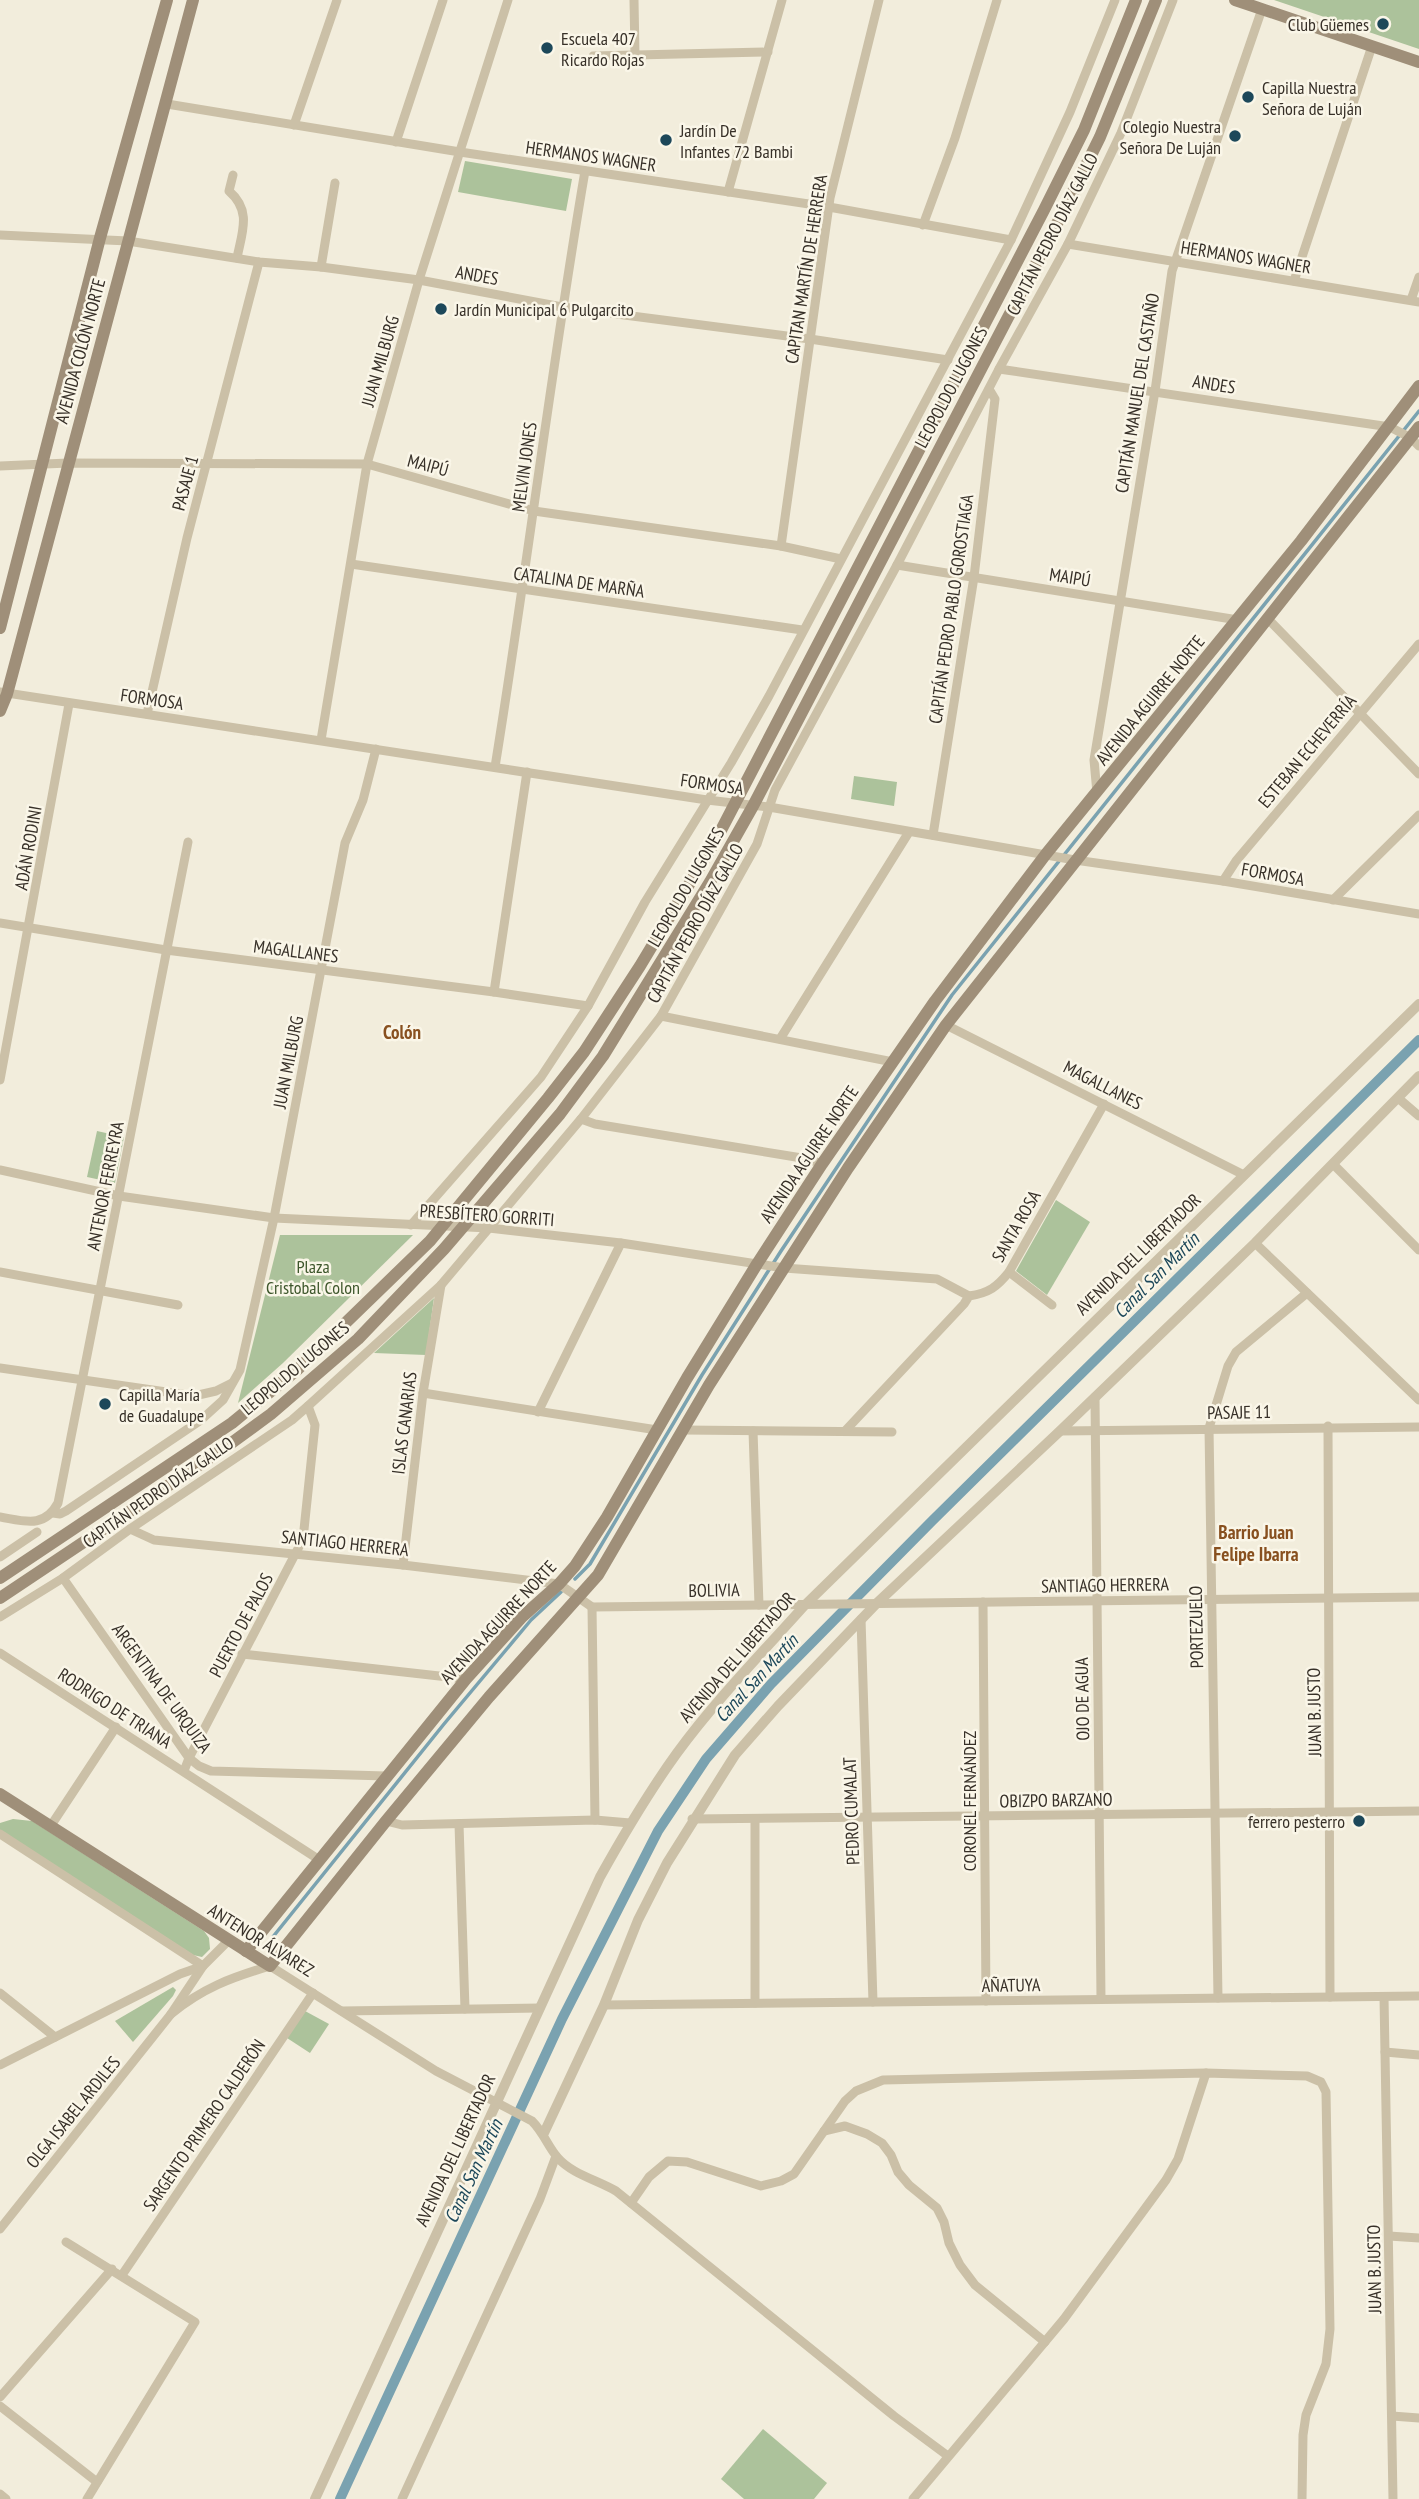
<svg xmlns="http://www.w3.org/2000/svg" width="1419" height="2499" viewBox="0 0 1419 2499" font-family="'PT Sans Narrow',sans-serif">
	<rect width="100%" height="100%" fill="#f2eddc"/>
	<g fill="#acc29b">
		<polygon points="1274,0 1419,0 1419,49"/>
		<polygon points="465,161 572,179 566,211 458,192"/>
		<polygon points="854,776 897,782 894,806 851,799"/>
		<polygon points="97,1131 124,1137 115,1183 87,1177"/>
		<polygon points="1056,1200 1090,1222 1047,1295 1016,1271"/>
		<polygon points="280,1235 413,1235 283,1363 238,1403"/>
		<polygon points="434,1298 426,1355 374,1353"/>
		<polygon points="13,1819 32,1821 204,1931 209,1938 210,1949 202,1957 193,1955 0,1830 0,1823"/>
		<polygon points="173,1987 176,1990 173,1996 133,2042 115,2021"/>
		<polygon points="305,2011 329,2024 310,2053 287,2038"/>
		<polygon points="763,2429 827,2483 814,2499 744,2499 721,2479"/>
	</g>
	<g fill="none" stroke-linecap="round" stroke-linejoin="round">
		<g stroke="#7aa2b0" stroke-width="3.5">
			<polyline points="575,1579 590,1564 702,1375 781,1251 952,995 1419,411"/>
			<polyline points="272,1938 444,1724 531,1620 561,1592"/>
		</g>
		<polyline stroke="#7aa2b0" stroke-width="10" points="340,2499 562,2019 658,1831 706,1759 771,1684 932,1521 1419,1040"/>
		<g stroke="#cbc0a7" stroke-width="9">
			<polyline points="634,0 635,55"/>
			<polyline points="593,56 768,52"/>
			<polyline points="167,104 460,152 829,207 1011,240"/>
			<polyline points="294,125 337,0"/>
			<polyline points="396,142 443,0"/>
			<path d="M 233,175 L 229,191 C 252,211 242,232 237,258"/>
			<polyline points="728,192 782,0"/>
			<polyline points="923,225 955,138 997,0"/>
			<polyline points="0,235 128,241 259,262 321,267 419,280 562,307 810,339 948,360"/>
			<polyline points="1068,244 1419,302"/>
			<polyline points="321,267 335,183"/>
			<polyline points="1294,281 1372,46"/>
			<polyline points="1411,300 1419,277"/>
			<polyline points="999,369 1390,427 1411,438 1419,446"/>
			<polyline points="0,466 68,463 367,464 534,511 781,546 841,559"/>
			<polyline points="781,546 830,198 879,0"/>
			<polyline points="351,564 802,630"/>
			<polyline points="897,565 1238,620"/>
			<polyline points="1268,619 1419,774"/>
			<polyline points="0,692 707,800 769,807 1075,860 1223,881 1419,914"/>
			<polyline points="147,714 187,538 259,262"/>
			<polyline points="321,740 367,464 419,280 508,0"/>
			<path d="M 495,767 C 527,569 551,369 585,171"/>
			<polyline points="1097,793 1094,760 1155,391 1172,271 1262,9"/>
			<polyline points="933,835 974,577 995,399 989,389"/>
			<polyline points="1223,881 1236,861 1419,644"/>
			<polyline points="1333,900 1419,815"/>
			<polyline points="0,923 166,950 494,992 588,1006"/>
			<polyline points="494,992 527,772"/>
			<polyline points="661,1016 893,1062"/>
			<polyline points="946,1025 1244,1175"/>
			<polyline points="780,1039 909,832"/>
			<polyline points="0,1080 69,704"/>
			<polyline points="1398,1098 1419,1116"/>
			<polyline points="581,1119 595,1124 808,1159 822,1164"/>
			<polyline points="1333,1164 1419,1250"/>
			<polyline points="0,1170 119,1196 274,1218 489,1228 621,1243 784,1268 937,1279 969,1296"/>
			<polyline points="411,1225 541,1077 588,1006 645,902 731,763 769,696 1011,240 1070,112 1115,0"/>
			<polyline points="1255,1243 1419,1400"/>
			<polyline points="0,1272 178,1305"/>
			<polyline points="1009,1272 1052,1305"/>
			<polyline points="0,1368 194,1396 216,1391 232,1383"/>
			<polyline points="423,1393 657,1430"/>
			<polyline points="1095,1397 1101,1999"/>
			<polyline points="538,1412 621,1243"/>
			<polyline points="1328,1426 1330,1997"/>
			<polyline points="683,1430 892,1432"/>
			<polyline points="753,1431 759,1605"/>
			<path d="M 845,1431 L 964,1304 L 969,1296 C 989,1293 997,1287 1009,1272 L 1104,1104"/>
			<polyline points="1060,1431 1419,1427"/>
			<polyline points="53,1513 60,1514 66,1511 201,1420 223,1400 240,1370 274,1218 345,843 363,800 376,749"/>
			<path d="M 0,1517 C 24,1521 44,1529 58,1503 L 188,842"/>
			<polyline points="130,1529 154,1540 403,1565 559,1584 592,1607 1419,1597"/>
			<polyline points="0,1557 37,1532"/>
			<polyline points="403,1565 423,1393 441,1285"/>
			<polyline points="63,1578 189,1758 199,1766 211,1771 386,1776"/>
			<polyline points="983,1602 986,2001"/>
			<polyline points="592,1607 595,1820"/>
			<polyline points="0,1617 63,1578 130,1529 292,1420 308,1406 441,1285 581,1119 661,1016 757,844 775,790 897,565 999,369 1068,244 1121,133 1173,0"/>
			<polyline points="861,1619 873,2002"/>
			<polyline points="0,1653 318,1859"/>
			<polyline points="242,1654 466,1679"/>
			<polyline points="184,1771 189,1758 303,1539 315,1425 308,1406"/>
			<polyline points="692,1819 1419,1811"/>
			<polyline points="755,1819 755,2003"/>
			<polyline points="386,1821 402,1825 595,1820 630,1823"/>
			<polyline points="459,1824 465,2009"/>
			<polyline points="50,1827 116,1727"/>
			<polyline points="0,1834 203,1966 171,2014 0,2229"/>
			<polyline points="0,1993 55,2037"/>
			<polyline points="1384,1997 1393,2499"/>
			<polyline points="1218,1998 1209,1428 1228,1366 1236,1352 1307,1293"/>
			<polyline points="604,2005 1419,1996"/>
			<polyline points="342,2011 540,2008"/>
			<path d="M 171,2014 C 203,1988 230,1978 270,1966 L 436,2071 L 532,2121 C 544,2133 548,2147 558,2158 C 572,2174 597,2180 616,2191 L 894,2416 L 948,2456"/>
			<polyline points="1385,2052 1419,2055"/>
			<polyline points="0,2065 180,1974 203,1966 229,1940"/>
			<polyline points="824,2131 845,2126 867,2134 882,2143 891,2155 898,2172 909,2185 937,2208 944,2222 949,2243 960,2265 975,2285 1045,2342"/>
			<polyline points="631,2203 649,2177 668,2161 687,2162 761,2186 781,2181 794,2174 845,2101 856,2091 883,2080 1206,2073 1307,2076 1321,2082 1326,2092 1330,2329 1326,2364 1306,2415 1303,2435 1302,2499"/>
			<polyline points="1389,2236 1419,2238"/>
			<polyline points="66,2242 195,2322 87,2499"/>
			<polyline points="122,2275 313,1993"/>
			<polyline points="0,2397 112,2269"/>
			<polyline points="0,2406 97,2482"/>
			<polyline points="1392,2416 1419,2418"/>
			<polyline points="0,2494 6,2499"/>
			<polyline points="402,2499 540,2199 556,2156"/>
			<polyline points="913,2499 1064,2319 1166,2180 1178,2159 1206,2073"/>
		</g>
		<g stroke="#cbc0a7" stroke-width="10">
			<polyline points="544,2133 604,2005 638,1920 667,1863 735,1755 778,1706 876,1604 1060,1431 1255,1243 1419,1076"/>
			<path d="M 315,2499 L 600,1877 C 624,1834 648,1793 677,1753 C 715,1701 761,1654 804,1606 L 1419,1004"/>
		</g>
		<g stroke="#9f8f79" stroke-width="12">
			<polyline points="1235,0 1419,62"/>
			<polyline points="0,628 100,238 167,0"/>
			<polyline points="0,711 7,694 193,0"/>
			<polyline points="0,1578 232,1423 298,1369 430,1241 548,1098 584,1052 640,966 717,838 1044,210 1084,130 1136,0"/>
			<polyline points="0,1598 226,1447 271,1414 358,1339 444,1249 560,1114 603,1056 710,882 753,806 1063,212 1100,137 1156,0"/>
			<polyline points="0,1794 270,1966 386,1821 489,1697 598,1575 709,1385 848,1168 946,1025 1419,427"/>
			<polyline points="246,1951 466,1679 522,1617 559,1584 575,1566 607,1517 687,1378 757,1264 822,1164 935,1001 1046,854 1301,541 1419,386"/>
		</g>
	</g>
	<g fill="#1d485a" stroke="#faf6e8" stroke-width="2.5">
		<circle cx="1383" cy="24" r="7"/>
		<circle cx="547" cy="48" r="7"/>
		<circle cx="1248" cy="97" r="7"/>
		<circle cx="1235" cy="136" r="7"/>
		<circle cx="666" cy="140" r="7"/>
		<circle cx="441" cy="309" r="7"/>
		<circle cx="105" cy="1404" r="7"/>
		<circle cx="1359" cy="1821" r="7"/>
	</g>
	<g text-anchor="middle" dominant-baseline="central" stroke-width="5" stroke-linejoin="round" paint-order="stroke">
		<g font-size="18" fill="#373028" stroke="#faf6e8" text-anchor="start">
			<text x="1369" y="24" text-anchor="end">Club Güemes</text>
			<text x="561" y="38">Escuela 407<tspan x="561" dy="21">Ricardo Rojas</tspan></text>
			<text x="1262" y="87">Capilla Nuestra<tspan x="1262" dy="21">Señora de Luján</tspan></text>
			<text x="1221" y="126" text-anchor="end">Colegio Nuestra<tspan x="1221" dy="21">Señora De Luján</tspan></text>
			<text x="680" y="130">Jardín De<tspan x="680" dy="21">Infantes 72 Bambi</tspan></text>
			<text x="455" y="309">Jardín Municipal 6 Pulgarcito</text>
			<text x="119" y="1394">Capilla María<tspan x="119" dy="21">de Guadalupe</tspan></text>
			<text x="1345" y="1821" text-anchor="end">ferrero pesterro</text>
		</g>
		<g font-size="18" fill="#373028" stroke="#faf6e8">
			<text transform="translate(591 156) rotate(8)">HERMANOS WAGNER</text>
			<text transform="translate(1052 234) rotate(-63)">CAPITÁN PEDRO DÍAZ GALLO</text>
			<text transform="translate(1246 257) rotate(9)">HERMANOS WAGNER</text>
			<text transform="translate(806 269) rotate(-81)">CAPITAN MARTÍN DE HERRERA</text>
			<text transform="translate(477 275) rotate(10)">ANDES</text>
			<text transform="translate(80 351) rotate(-75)">AVENIDA COLÓN NORTE</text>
			<text transform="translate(380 361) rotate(-74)">JUAN MILBURG</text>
			<text transform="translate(1214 384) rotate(9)">ANDES</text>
			<text transform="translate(951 387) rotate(-62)">LEOPOLDO LUGONES</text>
			<text transform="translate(1137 393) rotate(-81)">CAPITÁN MANUEL DEL CASTAÑO</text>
			<text transform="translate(428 465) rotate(15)">MAIPÚ</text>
			<text transform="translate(524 467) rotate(-82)">MELVIN JONES</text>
			<text transform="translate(185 483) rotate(-75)">PASAJE 1</text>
			<text transform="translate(1070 577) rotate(9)">MAIPÚ</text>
			<text transform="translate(579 582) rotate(8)">CATALINA DE MARÑA</text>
			<text transform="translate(951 609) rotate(-82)">CAPITÁN PEDRO PABLO GOROSTIAGA</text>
			<text transform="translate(152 699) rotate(8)">FORMOSA</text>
			<text transform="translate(1150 700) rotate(-51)">AVENIDA AGUIRRE NORTE</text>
			<text transform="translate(1307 751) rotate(-50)">ESTEBAN ECHEVERRÍA</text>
			<text transform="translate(712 784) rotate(8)">FORMOSA</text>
			<text transform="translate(28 848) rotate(-80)">ADÁN RODINI</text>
			<text transform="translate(1273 874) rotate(10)">FORMOSA</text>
			<text transform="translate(686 887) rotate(-60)">LEOPOLDO LUGONES</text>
			<text transform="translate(695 923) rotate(-61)">CAPITÁN PEDRO DÍAZ GALLO</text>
			<text transform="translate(296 951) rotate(7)">MAGALLANES</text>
			<text transform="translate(288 1062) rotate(-79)">JUAN MILBURG</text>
			<text transform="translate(1103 1085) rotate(27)">MAGALLANES</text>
			<text transform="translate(809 1154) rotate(-56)">AVENIDA AGUIRRE NORTE</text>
			<text transform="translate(105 1186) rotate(-79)">ANTENOR FERREYRA</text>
			<text transform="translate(487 1215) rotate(4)">PRESBÍTERO GORRITI</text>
			<text transform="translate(1016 1226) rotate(-60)">SANTA ROSA</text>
			<text transform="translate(1138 1254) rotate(-44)">AVENIDA DEL LIBERTADOR</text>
			<text transform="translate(295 1368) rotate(-40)">LEOPOLDO LUGONES</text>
			<text transform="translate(1239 1412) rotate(-1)">PASAJE 11</text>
			<text transform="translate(404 1423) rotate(-83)">ISLAS CANARIAS</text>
			<text transform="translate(158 1492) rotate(-35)">CAPITÁN PEDRO DÍAZ GALLO</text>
			<text transform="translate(345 1543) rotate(6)">SANTIAGO HERRERA</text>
			<text transform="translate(1105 1585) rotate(-1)">SANTIAGO HERRERA</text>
			<text transform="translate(714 1590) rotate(-1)">BOLIVIA</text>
			<text transform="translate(498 1622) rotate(-47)">AVENIDA AGUIRRE NORTE</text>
			<text transform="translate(241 1625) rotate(-62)">PUERTO DE PALOS</text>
			<text transform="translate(1196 1627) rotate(-91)">PORTEZUELO</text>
			<text transform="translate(737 1657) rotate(-49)">AVENIDA DEL LIBERTADOR</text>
			<text transform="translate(162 1688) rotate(54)">ARGENTINA DE URQUIZA</text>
			<text transform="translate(1082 1699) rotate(-91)">OJO DE AGUA</text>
			<text transform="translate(115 1708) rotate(33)">RODRIGO DE TRIANA</text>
			<text transform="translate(1314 1712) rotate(-91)">JUAN B. JUSTO</text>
			<text transform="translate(1056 1800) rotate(-1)">OBIZPO BARZANO</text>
			<text transform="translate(969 1801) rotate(-90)">CORONEL FERNÁNDEZ</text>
			<text transform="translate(851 1811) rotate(-92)">PEDRO CUMALAT</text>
			<text transform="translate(261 1940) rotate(32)">ANTENOR ÁLVAREZ</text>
			<text transform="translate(1011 1985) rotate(-1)">AÑATUYA</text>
			<text transform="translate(73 2112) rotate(-51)">OLGA ISABEL ARDILES</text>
			<text transform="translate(204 2125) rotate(-56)">SARGENTO PRIMERO CALDERÓN</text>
			<text transform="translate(455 2150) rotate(-65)">AVENIDA DEL LIBERTADOR</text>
			<text transform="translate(1374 2269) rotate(-91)">JUAN B. JUSTO</text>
		</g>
		<g font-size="18" fill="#3d562b" stroke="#faf6e8">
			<text x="313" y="1266">Plaza<tspan x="313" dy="21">Cristobal Colon</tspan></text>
		</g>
		<g font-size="19" font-weight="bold" fill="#88501f" stroke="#faf6e8">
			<text x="402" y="1032">Colón</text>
			<text x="1256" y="1532">Barrio Juan<tspan x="1256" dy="22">Felipe Ibarra</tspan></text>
		</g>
		<g font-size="19" font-style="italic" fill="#1d485a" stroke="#faf6e8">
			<text transform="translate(1156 1275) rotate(-45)">Canal San Martín</text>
			<text transform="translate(756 1678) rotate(-47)">Canal San Martín</text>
			<text transform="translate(473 2171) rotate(-65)">Canal San Martín</text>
		</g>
	</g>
</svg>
